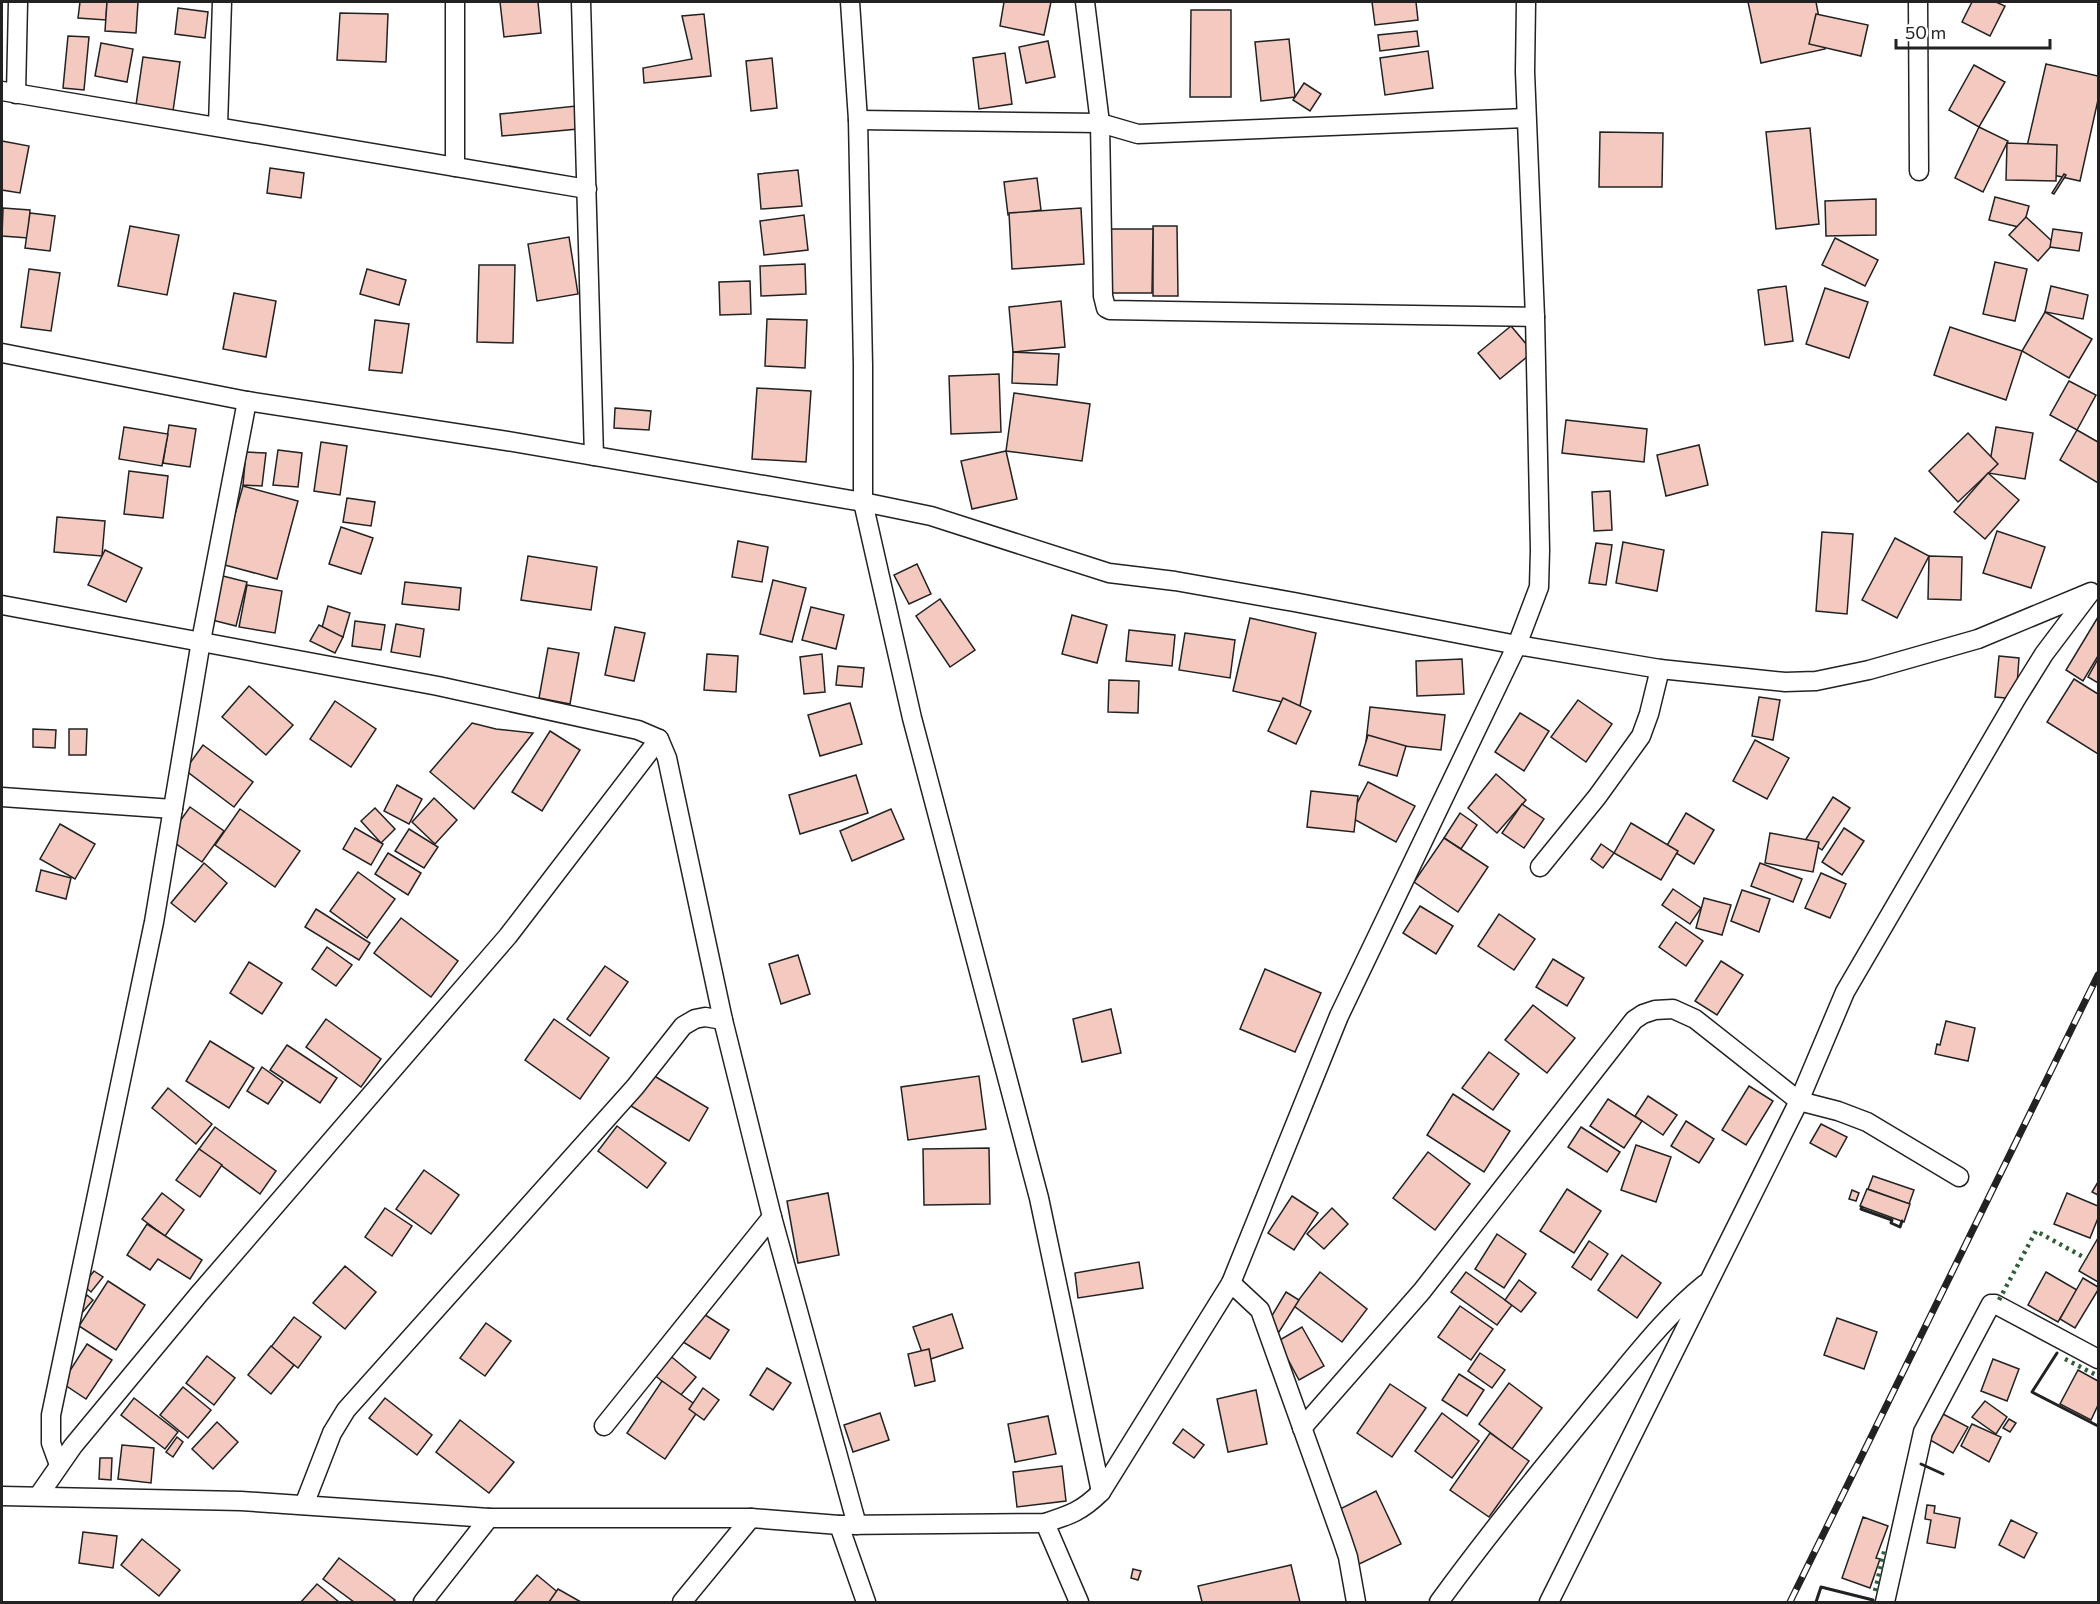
<svg xmlns="http://www.w3.org/2000/svg" width="2100" height="1604" viewBox="0 0 2100 1604" font-family="Commissioner,sans-serif">
	<rect width="100%" height="100%" fill="#fff"/>
	<g fill="#f3c9c0" stroke="#222" stroke-width="1.5">
		<polygon points="80,2 107,2 106,20 78,18"/>
		<polygon points="107,2 138,2 136,33 105,31"/>
		<polygon points="500,2 538,2 541,33 504,37"/>
		<polygon points="1004,2 1051,2 1044,35 1000,26"/>
		<polygon points="1372,2 1416,2 1418,20 1375,25"/>
		<polygon points="1748,2 1816,2 1825,49 1761,63"/>
		<polygon points="1972,2 1996,2 2005,6 1990,36 1962,22"/>
		<polygon points="178,8 208,12 205,38 175,34"/>
		<polygon points="1191,10 1231,10 1231,97 1190,97"/>
		<polygon points="340,13 388,14 386,62 337,60"/>
		<polygon points="704,14 711,76 644,83 643,68 692,59 682,16"/>
		<polygon points="1816,14 1868,25 1861,56 1809,44"/>
		<polygon points="1417,31 1419,46 1380,51 1378,35"/>
		<polygon points="68,36 89,37 84,90 63,88"/>
		<polygon points="1289,39 1295,97 1261,101 1255,42"/>
		<polygon points="1048,41 1055,77 1026,83 1019,47"/>
		<polygon points="101,43 133,49 127,82 95,76"/>
		<polygon points="1428,51 1433,88 1385,95 1380,58"/>
		<polygon points="1005,53 1012,104 979,109 973,58"/>
		<polygon points="143,57 180,62 173,111 136,105"/>
		<polygon points="772,58 777,108 751,111 746,61"/>
		<polygon points="2046,64 2098,76 2098,100 2080,181 2022,168"/>
		<polygon points="1974,65 2005,82 1979,127 1949,110"/>
		<polygon points="1304,83 1321,94 1310,111 1293,100"/>
		<polygon points="576,106 578,129 502,136 500,114"/>
		<polygon points="1979,127 2008,141 1983,192 1955,178"/>
		<polygon points="1810,128 1819,224 1776,229 1766,132"/>
		<polygon points="1600,132 1663,133 1662,187 1599,187"/>
		<polygon points="2,141 29,146 20,193 2,190"/>
		<polygon points="2007,143 2057,145 2056,181 2006,180"/>
		<polygon points="270,168 304,173 301,198 267,193"/>
		<polygon points="798,170 802,206 761,209 758,174"/>
		<polygon points="2064,174 2066,175 2054,194 2052,193"/>
		<polygon points="1037,178 1041,210 1008,215 1004,182"/>
		<polygon points="1995,197 2029,206 2023,228 1989,220"/>
		<polygon points="1876,199 1876,235 1826,236 1825,201"/>
		<polygon points="3,208 30,210 28,238 2,236"/>
		<polygon points="1081,208 1084,264 1012,269 1009,213"/>
		<polygon points="30,213 55,216 50,251 25,248"/>
		<polygon points="804,215 808,250 764,255 760,221"/>
		<polygon points="2026,217 2054,243 2038,261 2009,235"/>
		<polygon points="130,226 179,235 167,295 118,286"/>
		<polygon points="1153,226 1177,226 1178,296 1153,296"/>
		<polygon points="1105,229 1153,229 1152,293 1104,293"/>
		<polygon points="2053,229 2082,233 2079,251 2050,247"/>
		<polygon points="569,237 578,294 537,301 528,244"/>
		<polygon points="1835,238 1878,260 1865,286 1822,265"/>
		<polygon points="1995,262 2027,269 2015,321 1983,314"/>
		<polygon points="805,264 806,294 761,296 760,266"/>
		<polygon points="479,265 515,265 513,343 477,342"/>
		<polygon points="29,269 60,273 51,331 21,327"/>
		<polygon points="367,269 406,280 399,305 360,294"/>
		<polygon points="750,281 751,314 720,315 719,282"/>
		<polygon points="1786,286 1793,341 1765,345 1758,290"/>
		<polygon points="2051,286 2088,295 2083,319 2045,312"/>
		<polygon points="1825,288 1868,302 1849,358 1806,344"/>
		<polygon points="234,293 276,301 266,357 223,349"/>
		<polygon points="1061,301 1065,347 1013,352 1009,307"/>
		<polygon points="2045,312 2092,339 2069,378 2022,351"/>
		<polygon points="767,319 807,320 805,368 765,366"/>
		<polygon points="375,320 409,324 402,373 369,370"/>
		<polygon points="1511,326 1533,352 1500,379 1478,353"/>
		<polygon points="1950,327 2022,351 2006,400 1934,375"/>
		<polygon points="1013,352 1059,354 1057,385 1012,383"/>
		<polygon points="999,374 1001,432 951,434 949,376"/>
		<polygon points="2069,381 2096,395 2077,430 2050,415"/>
		<polygon points="757,388 811,391 806,462 752,459"/>
		<polygon points="1014,393 1090,404 1082,461 1006,451"/>
		<polygon points="615,408 651,411 649,430 614,428"/>
		<polygon points="1566,420 1647,429 1644,462 1562,453"/>
		<polygon points="169,425 196,429 190,467 163,463"/>
		<polygon points="124,427 168,434 162,466 119,459"/>
		<polygon points="1996,427 2033,433 2025,479 1988,473"/>
		<polygon points="2077,430 2098,442 2098,483 2060,460"/>
		<polygon points="1968,433 1998,464 1958,502 1929,471"/>
		<polygon points="321,442 347,446 340,495 314,491"/>
		<polygon points="1699,445 1708,485 1666,496 1657,455"/>
		<polygon points="278,450 302,453 298,487 273,485"/>
		<polygon points="1006,451 1017,499 972,509 961,461"/>
		<polygon points="246,452 266,453 262,486 243,485"/>
		<polygon points="129,471 168,476 163,518 124,514"/>
		<polygon points="1988,473 2019,500 1985,539 1954,512"/>
		<polygon points="243,486 298,501 277,579 221,564"/>
		<polygon points="1610,491 1612,530 1594,531 1592,492"/>
		<polygon points="347,498 375,502 371,526 343,522"/>
		<polygon points="57,517 105,521 102,556 54,552"/>
		<polygon points="341,527 373,538 361,574 329,564"/>
		<polygon points="1997,531 2045,547 2031,588 1983,573"/>
		<polygon points="1822,532 1853,534 1847,614 1816,611"/>
		<polygon points="1895,538 1929,556 1897,618 1862,600"/>
		<polygon points="738,541 768,547 762,582 732,577"/>
		<polygon points="1623,542 1664,550 1657,591 1616,583"/>
		<polygon points="1596,543 1612,545 1606,585 1589,583"/>
		<polygon points="105,550 142,568 126,602 88,585"/>
		<polygon points="528,556 597,567 591,610 521,600"/>
		<polygon points="1929,556 1962,557 1961,600 1928,599"/>
		<polygon points="917,564 931,594 909,604 894,575"/>
		<polygon points="219,575 247,582 236,626 208,619"/>
		<polygon points="773,580 806,588 792,642 760,634"/>
		<polygon points="405,582 461,588 459,610 402,604"/>
		<polygon points="247,585 282,591 275,633 239,627"/>
		<polygon points="940,599 975,650 950,667 916,616"/>
		<polygon points="328,606 350,613 343,637 321,631"/>
		<polygon points="811,607 844,615 836,649 802,640"/>
		<polygon points="1072,615 1107,625 1097,663 1062,654"/>
		<polygon points="2098,617 2098,656 2083,681 2066,670"/>
		<polygon points="1250,618 1316,633 1300,706 1233,691"/>
		<polygon points="355,621 385,625 381,650 352,646"/>
		<polygon points="396,624 424,629 420,657 391,652"/>
		<polygon points="319,625 343,637 335,653 310,641"/>
		<polygon points="615,627 645,633 634,681 605,675"/>
		<polygon points="1129,630 1175,635 1172,666 1126,661"/>
		<polygon points="1185,633 1235,640 1230,678 1179,670"/>
		<polygon points="548,648 579,653 570,704 539,698"/>
		<polygon points="707,654 738,656 736,692 704,690"/>
		<polygon points="822,654 825,692 804,694 800,657"/>
		<polygon points="1999,656 2019,658 2016,699 1995,697"/>
		<polygon points="1462,659 1464,694 1417,696 1416,661"/>
		<polygon points="2098,659 2098,683 2088,677"/>
		<polygon points="838,666 864,668 862,687 836,685"/>
		<polygon points="2074,679 2098,694 2098,754 2047,722"/>
		<polygon points="1109,680 1139,681 1138,713 1108,712"/>
		<polygon points="249,686 293,725 266,755 222,717"/>
		<polygon points="1759,697 1780,700 1773,740 1752,736"/>
		<polygon points="1283,698 1311,711 1296,744 1268,731"/>
		<polygon points="1578,700 1612,724 1586,762 1551,737"/>
		<polygon points="335,701 376,729 351,767 310,739"/>
		<polygon points="850,703 862,744 820,756 808,715"/>
		<polygon points="1370,707 1445,715 1441,750 1366,742"/>
		<polygon points="1520,713 1549,731 1524,771 1495,752"/>
		<polygon points="472,723 496,729 533,733 474,809 430,772"/>
		<polygon points="33,729 56,730 55,748 33,747"/>
		<polygon points="69,729 87,729 86,755 69,755"/>
		<polygon points="550,731 580,750 542,811 512,792"/>
		<polygon points="1368,735 1406,746 1397,776 1359,765"/>
		<polygon points="1755,740 1789,758 1767,799 1733,781"/>
		<polygon points="203,745 253,782 234,807 185,770"/>
		<polygon points="1496,774 1526,800 1497,833 1468,808"/>
		<polygon points="856,775 868,813 800,834 789,795"/>
		<polygon points="1368,782 1415,806 1396,842 1350,817"/>
		<polygon points="397,785 422,799 409,824 384,811"/>
		<polygon points="1311,791 1358,796 1354,832 1307,827"/>
		<polygon points="1833,797 1850,808 1822,850 1806,839"/>
		<polygon points="434,798 457,820 435,844 412,822"/>
		<polygon points="1522,804 1544,819 1524,848 1502,833"/>
		<polygon points="190,807 224,831 202,862 168,838"/>
		<polygon points="375,808 395,829 381,843 361,821"/>
		<polygon points="240,809 300,851 275,887 215,845"/>
		<polygon points="891,809 904,839 852,861 840,831"/>
		<polygon points="1460,813 1477,825 1461,849 1444,838"/>
		<polygon points="1686,813 1714,830 1694,864 1666,847"/>
		<polygon points="1631,823 1678,851 1661,880 1614,853"/>
		<polygon points="60,824 95,844 75,879 40,859"/>
		<polygon points="355,828 383,844 371,865 343,849"/>
		<polygon points="1844,828 1864,841 1842,875 1822,862"/>
		<polygon points="409,829 438,847 424,868 395,851"/>
		<polygon points="1770,833 1819,842 1813,872 1765,863"/>
		<polygon points="1444,838 1488,867 1458,912 1414,882"/>
		<polygon points="1601,844 1614,853 1603,868 1591,859"/>
		<polygon points="388,853 421,873 408,895 375,874"/>
		<polygon points="204,863 227,883 195,922 171,903"/>
		<polygon points="1760,863 1802,879 1793,902 1751,886"/>
		<polygon points="41,870 71,878 66,899 36,891"/>
		<polygon points="358,872 395,899 367,938 330,911"/>
		<polygon points="1821,873 1846,884 1830,918 1805,908"/>
		<polygon points="1673,889 1701,908 1690,924 1662,905"/>
		<polygon points="1742,890 1770,899 1759,932 1731,921"/>
		<polygon points="1704,898 1731,905 1722,935 1696,928"/>
		<polygon points="1420,906 1453,926 1436,954 1403,933"/>
		<polygon points="316,909 370,943 359,960 305,927"/>
		<polygon points="1499,914 1535,939 1514,970 1478,946"/>
		<polygon points="401,918 458,961 431,997 374,953"/>
		<polygon points="1676,922 1703,941 1686,966 1659,947"/>
		<polygon points="327,947 352,965 336,986 312,969"/>
		<polygon points="798,955 810,994 781,1004 769,964"/>
		<polygon points="1553,959 1584,978 1567,1006 1536,987"/>
		<polygon points="1721,961 1743,975 1717,1015 1695,1001"/>
		<polygon points="249,962 282,983 262,1014 230,993"/>
		<polygon points="605,966 628,982 590,1036 567,1019"/>
		<polygon points="1265,969 1321,993 1295,1052 1240,1029"/>
		<polygon points="1533,1005 1575,1038 1547,1073 1505,1040"/>
		<polygon points="1111,1009 1121,1053 1082,1062 1073,1019"/>
		<polygon points="326,1019 381,1059 361,1087 306,1047"/>
		<polygon points="554,1019 609,1058 580,1099 525,1060"/>
		<polygon points="1946,1021 1975,1028 1968,1061 1935,1054 1937,1044 1940,1045"/>
		<polygon points="210,1041 254,1068 229,1108 186,1081"/>
		<polygon points="287,1045 337,1078 320,1103 270,1070"/>
		<polygon points="1489,1052 1519,1074 1493,1110 1462,1088"/>
		<polygon points="262,1067 283,1082 268,1104 247,1091"/>
		<polygon points="646,1071 708,1108 689,1141 626,1103"/>
		<polygon points="979,1076 986,1129 908,1140 901,1087"/>
		<polygon points="1749,1086 1773,1101 1746,1145 1722,1130"/>
		<polygon points="168,1088 212,1124 196,1144 152,1108"/>
		<polygon points="1453,1094 1510,1131 1484,1172 1427,1135"/>
		<polygon points="1648,1096 1677,1115 1663,1135 1635,1116"/>
		<polygon points="1608,1099 1642,1121 1624,1148 1590,1126"/>
		<polygon points="1686,1121 1714,1139 1699,1163 1671,1146"/>
		<polygon points="1821,1124 1847,1137 1836,1157 1810,1143"/>
		<polygon points="617,1126 666,1163 647,1188 598,1151"/>
		<polygon points="215,1127 276,1171 260,1194 199,1149"/>
		<polygon points="1581,1127 1620,1152 1607,1172 1568,1147"/>
		<polygon points="1636,1145 1671,1157 1656,1202 1621,1190"/>
		<polygon points="989,1148 990,1204 924,1205 923,1149"/>
		<polygon points="199,1149 222,1165 200,1197 176,1180"/>
		<polygon points="1428,1152 1470,1184 1435,1230 1393,1198"/>
		<polygon points="424,1170 459,1195 431,1234 396,1209"/>
		<polygon points="1873,1176 1914,1190 1909,1204 1868,1189"/>
		<polygon points="2098,1182 2098,1195 2092,1192"/>
		<polygon points="1567,1189 1601,1211 1574,1253 1540,1231"/>
		<polygon points="1867,1189 1910,1204 1904,1222 1860,1206"/>
		<polygon points="1852,1190 1859,1193 1856,1201 1849,1199"/>
		<polygon points="162,1193 184,1210 165,1236 142,1219"/>
		<polygon points="828,1193 839,1255 798,1263 787,1201"/>
		<polygon points="2067,1193 2098,1206 2098,1218 2090,1238 2054,1224"/>
		<polygon points="1292,1196 1318,1213 1294,1250 1268,1233"/>
		<polygon points="385,1208 412,1226 392,1256 365,1237"/>
		<polygon points="1332,1208 1348,1224 1324,1249 1307,1234"/>
		<polygon points="147,1224 202,1260 190,1279 158,1259 150,1270 127,1255"/>
		<polygon points="1497,1234 1526,1254 1504,1288 1475,1269"/>
		<polygon points="2098,1238 2098,1282 2079,1271"/>
		<polygon points="1589,1241 1608,1254 1591,1280 1572,1267"/>
		<polygon points="1622,1255 1661,1283 1637,1318 1598,1290"/>
		<polygon points="1139,1262 1143,1288 1078,1298 1075,1273"/>
		<polygon points="345,1266 376,1292 345,1329 313,1303"/>
		<polygon points="94,1271 103,1277 91,1292 83,1285"/>
		<polygon points="1320,1272 1367,1309 1342,1342 1294,1306"/>
		<polygon points="1466,1272 1512,1305 1497,1325 1451,1292"/>
		<polygon points="2046,1272 2077,1290 2058,1322 2028,1305"/>
		<polygon points="2083,1278 2098,1287 2098,1290 2075,1328 2060,1319"/>
		<polygon points="1519,1280 1536,1293 1521,1312 1505,1300"/>
		<polygon points="108,1281 145,1305 116,1350 79,1326"/>
		<polygon points="1286,1292 1299,1300 1279,1332 1267,1324"/>
		<polygon points="87,1295 93,1300 81,1314 75,1310"/>
		<polygon points="1460,1306 1493,1329 1471,1360 1438,1337"/>
		<polygon points="699,1311 729,1330 710,1359 680,1340"/>
		<polygon points="952,1314 963,1348 925,1361 913,1327"/>
		<polygon points="294,1317 321,1337 298,1368 271,1347"/>
		<polygon points="1837,1318 1877,1332 1864,1369 1824,1355"/>
		<polygon points="486,1323 511,1341 485,1376 460,1358"/>
		<polygon points="1302,1327 1324,1366 1299,1380 1278,1341"/>
		<polygon points="87,1344 112,1360 86,1399 62,1383"/>
		<polygon points="271,1346 294,1365 271,1394 248,1375"/>
		<polygon points="929,1349 935,1381 915,1386 908,1354"/>
		<polygon points="1480,1353 1505,1370 1492,1388 1468,1371"/>
		<polygon points="668,1354 696,1377 680,1396 652,1373"/>
		<polygon points="207,1356 235,1378 214,1405 186,1383"/>
		<polygon points="1993,1359 2019,1369 2007,1401 1981,1391"/>
		<polygon points="767,1368 791,1383 773,1410 750,1395"/>
		<polygon points="2078,1370 2098,1381 2098,1405 2091,1420 2060,1404"/>
		<polygon points="1459,1374 1484,1390 1467,1416 1442,1400"/>
		<polygon points="662,1381 700,1408 665,1459 627,1433"/>
		<polygon points="1509,1383 1542,1408 1512,1449 1479,1424"/>
		<polygon points="1390,1384 1426,1408 1392,1457 1357,1433"/>
		<polygon points="183,1387 211,1410 188,1438 160,1415"/>
		<polygon points="703,1388 719,1400 704,1420 689,1409"/>
		<polygon points="1256,1390 1267,1444 1228,1452 1217,1399"/>
		<polygon points="134,1398 178,1432 165,1449 121,1415"/>
		<polygon points="385,1398 432,1435 417,1455 369,1418"/>
		<polygon points="1985,1401 2007,1417 1996,1434 1972,1417"/>
		<polygon points="880,1413 889,1440 853,1452 844,1425"/>
		<polygon points="1442,1413 1479,1441 1452,1478 1415,1451"/>
		<polygon points="1943,1414 1968,1427 1953,1453 1930,1440"/>
		<polygon points="1048,1416 1056,1454 1015,1462 1008,1424"/>
		<polygon points="2009,1419 2016,1423 2010,1432 2003,1428"/>
		<polygon points="460,1420 514,1462 489,1493 436,1452"/>
		<polygon points="217,1422 238,1442 213,1469 192,1449"/>
		<polygon points="1972,1424 2001,1437 1989,1462 1961,1446"/>
		<polygon points="1183,1429 1204,1445 1194,1458 1173,1443"/>
		<polygon points="1490,1433 1529,1461 1489,1517 1450,1490"/>
		<polygon points="177,1437 183,1442 173,1457 166,1452"/>
		<polygon points="122,1445 154,1448 151,1483 118,1479"/>
		<polygon points="100,1458 112,1458 111,1480 99,1479"/>
		<polygon points="1062,1466 1066,1501 1017,1507 1013,1472"/>
		<polygon points="1376,1491 1401,1544 1353,1567 1328,1515"/>
		<polygon points="1927,1505 1935,1506 1934,1513 1960,1518 1955,1548 1927,1543 1931,1520 1925,1519"/>
		<polygon points="1863,1517 1888,1526 1876,1558 1880,1559 1870,1588 1842,1578"/>
		<polygon points="2011,1520 2037,1533 2024,1558 1999,1545"/>
		<polygon points="83,1532 117,1536 113,1568 79,1563"/>
		<polygon points="142,1539 180,1570 159,1596 121,1565"/>
		<polygon points="339,1558 395,1600 393,1602 354,1602 323,1579"/>
		<polygon points="1291,1565 1300,1602 1202,1602 1198,1586"/>
		<polygon points="1133,1569 1141,1571 1138,1580 1131,1578"/>
		<polygon points="537,1575 560,1594 554,1602 514,1602"/>
		<polygon points="317,1584 339,1602 301,1602"/>
		<polygon points="558,1589 581,1602 549,1602"/>
	</g>
	<g fill="none" stroke-linecap="round" stroke-linejoin="round">
		<g stroke="#222" stroke-width="21">
			<g id="street">
				<polyline points="581,2 594,456"/>
				<polyline points="850,2 858,120 863,365 863,502 912,718 1039,1198 1101,1492"/>
				<polyline points="1085,2 1100,123 1103,296 1106,308 1110,310 1535,317"/>
				<polyline points="1918,2 1919,171"/>
				<polyline points="2,91 587,189"/>
				<polyline points="16,94 18,2"/>
				<polyline points="858,120 1100,123 1138,134 1526,118"/>
				<polyline points="218,126 222,2"/>
				<polyline points="455,167 455,2"/>
				<polyline points="2,353 247,401 507,441 863,502 931,516 1109,573 1175,581 1294,602 1517,645 1660,669 1785,682 1816,681 1869,670 1978,639 2091,592"/>
				<polyline points="2,605 438,686 638,730 659,739 667,758 723,1020 772,1217 857,1525"/>
				<polyline points="2,797 173,809"/>
				<polyline points="1540,867 1597,797 1641,736 1649,714 1660,669"/>
				<polyline points="1231,1283 1260,1310 1342,1539 1348,1557 1356,1602"/>
				<polyline points="604,1426 772,1217"/>
				<polyline points="1302,1428 1422,1291 1634,1020 1643,1014 1655,1010 1673,1009 1695,1019 1799,1101 1838,1111 1867,1122 1959,1177"/>
				<polyline points="59,1465 51,1443 51,1415 154,922 201,641 247,401"/>
				<polyline points="39,1495 73,1446 199,1294 508,936 659,739"/>
				<path d="M 2,1496 L 241,1501 L 489,1518 L 751,1518 L 839,1525 L 1045,1523 C 1070,1515 1082,1511 1101,1492 L 1231,1283 L 1339,1016 L 1517,645 L 1539,587 L 1540,550 L 1535,317 L 1525,72 L 1526,2"/>
				<polyline points="304,1505 332,1433 346,1410 635,1087 683,1026 695,1019 705,1017 723,1020"/>
				<polyline points="1045,1523 1079,1602"/>
				<polyline points="839,1525 866,1602"/>
				<polyline points="423,1602 489,1518"/>
				<polyline points="682,1602 751,1518"/>
				<path d="M 1439,1602 C 1490,1532 1545,1465 1600,1398 C 1633,1359 1665,1316 1705,1284"/>
				<polyline points="1549,1602 1799,1101 1845,992 2016,699 2044,654 2090,593"/>
				<polyline points="1885,1602 1923,1432 1991,1304 1995,1304 2098,1359"/>
			</g>
		</g>
		<use href="#street" stroke="#fff" stroke-width="18"/>
		<g stroke="#222" stroke-width="7">
			<polyline id="rail" points="1790,1602 2098,975"/>
		</g>
		<use href="#rail" stroke="#fff" stroke-width="4.5" stroke-dasharray="14" stroke-linecap="butt"/>
		<g stroke="#2f5e38" stroke-width="4.5" stroke-dasharray="3 4.5" stroke-linecap="butt">
			<polyline points="1999,1300 2036,1231 2087,1259"/>
			<polyline points="2065,1359 2098,1376"/>
			<polyline points="1875,1591 1885,1548"/>
		</g>
		<g stroke="#222" stroke-width="3">
			<polyline points="1862,1207 1861,1209 1892,1220 1891,1223 1900,1227 1902,1221"/>
			<polyline points="2057,1353 2032,1392 2098,1426"/>
			<polyline points="1921,1464 1943,1474"/>
			<polyline points="1816,1602 1821,1587 1873,1600 1873,1602"/>
		</g>
	</g>
	<rect width="2100" height="1604" fill="none" stroke="#222222" stroke-width="6"/>
	<path d="M1896 39v9h154v-9" fill="none" stroke="#222222" stroke-width="3"/>
	<text x="1905" y="39" font-size="18" fill="#222222" stroke="#ffffff" stroke-width="4.5" paint-order="stroke">50 m</text>
</svg>
